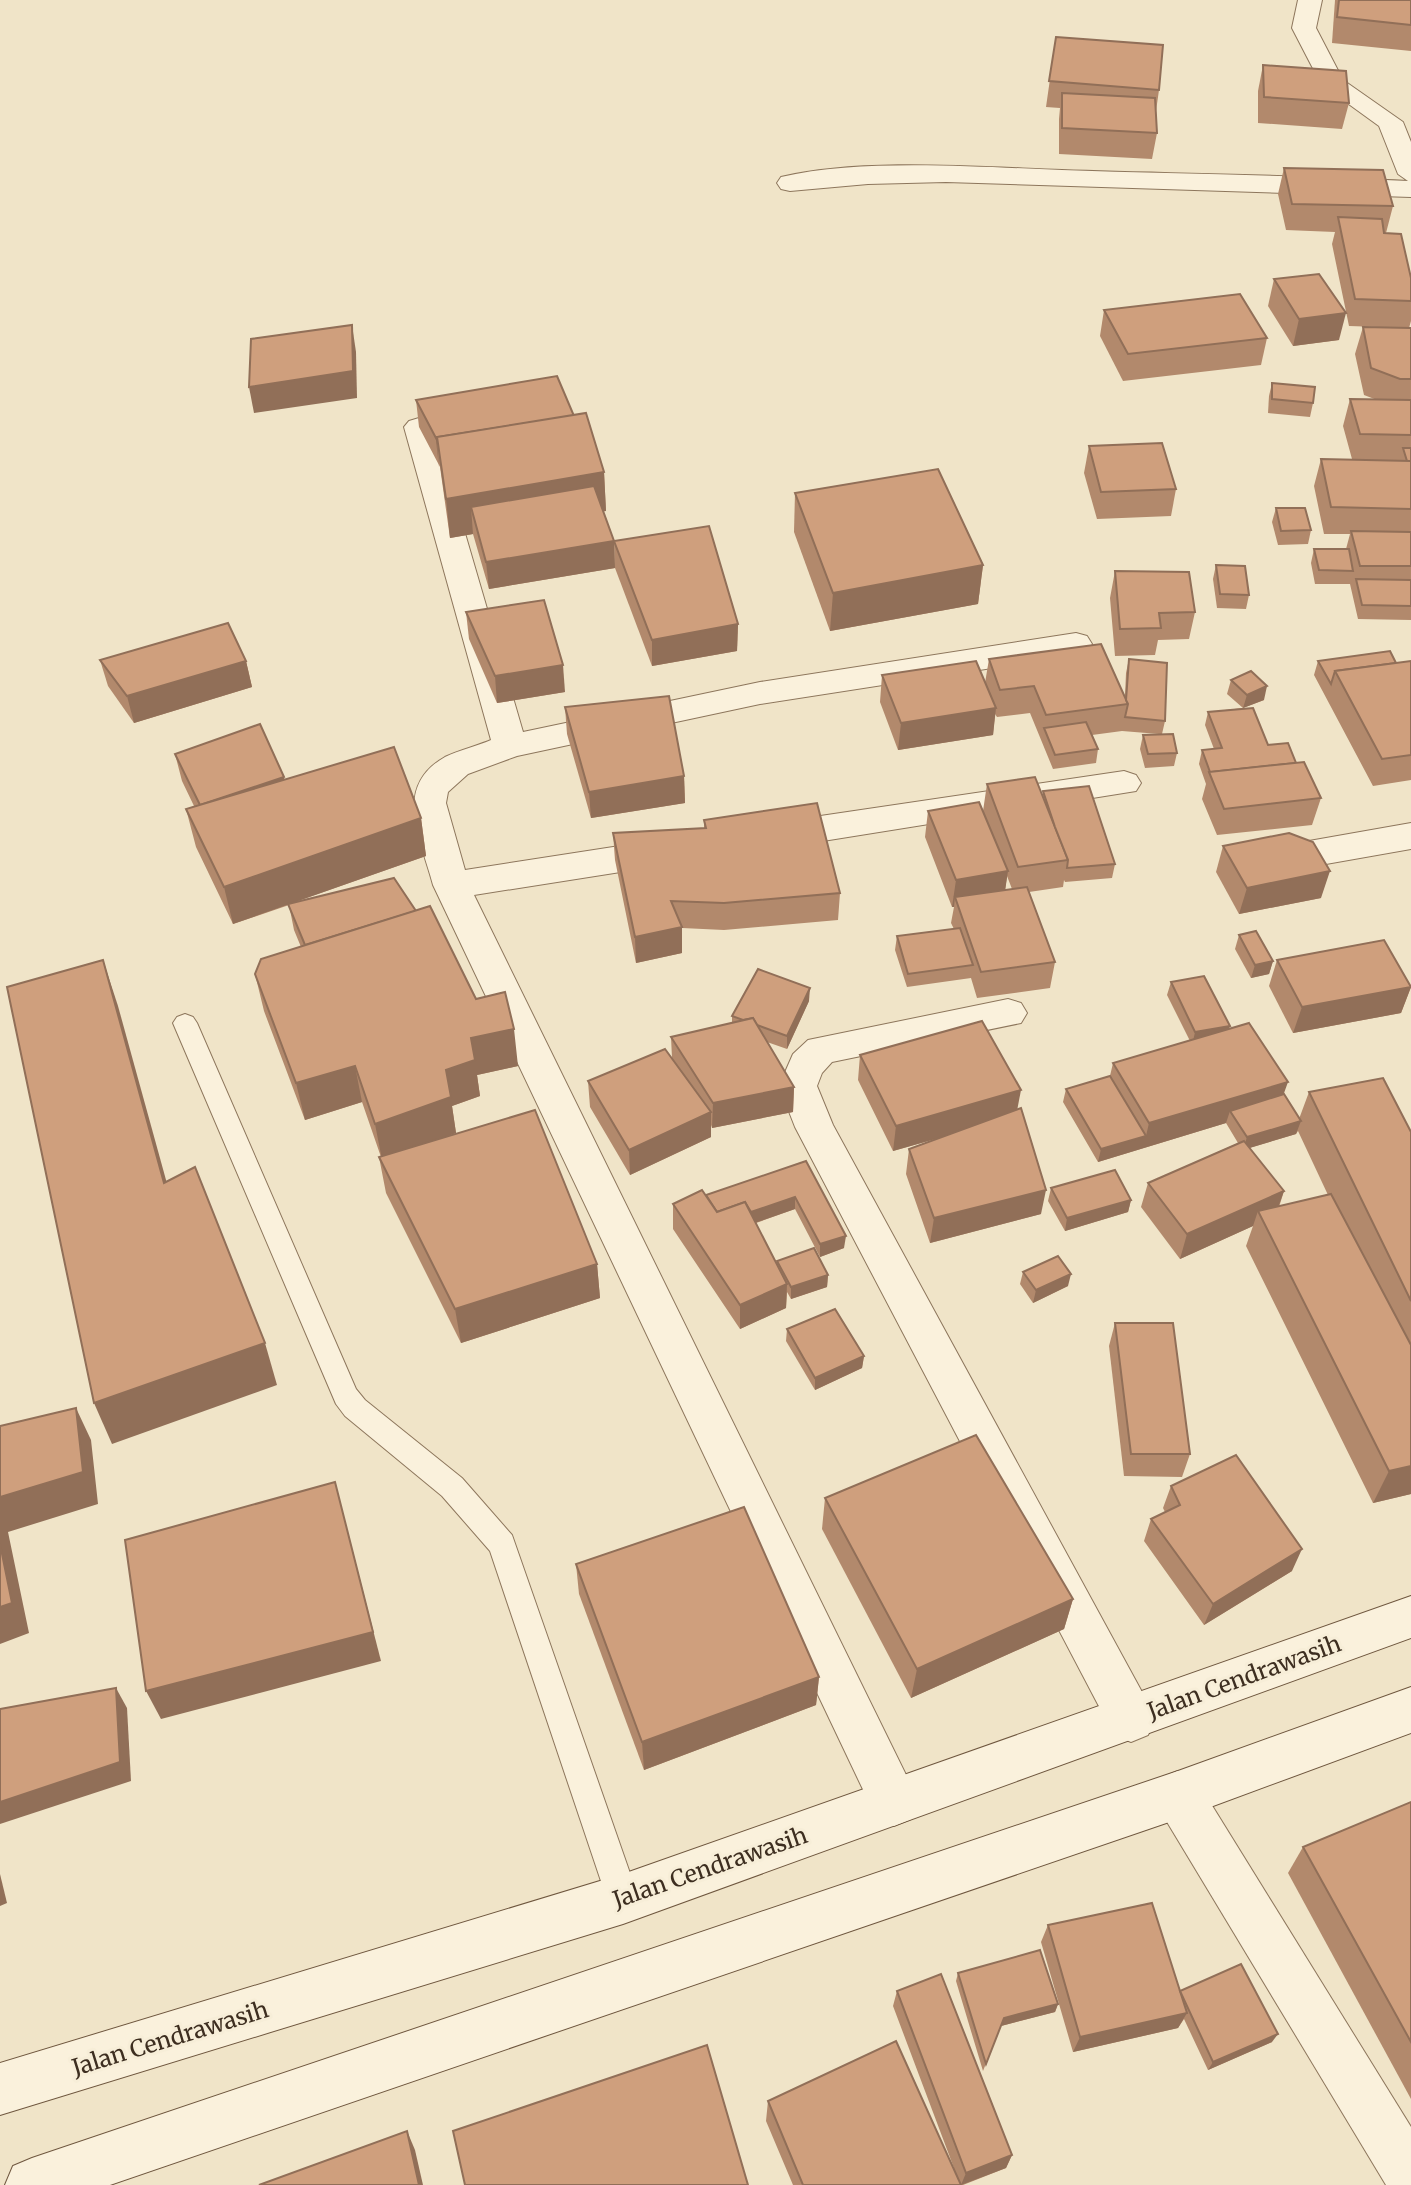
<svg xmlns="http://www.w3.org/2000/svg" width="1411" height="2185" viewBox="0 0 1411 2185" font-family="Merriweather,serif">
	<rect width="100%" height="100%" fill="#f0e4c8"/>
	<g fill="none" stroke-linecap="round" stroke-linejoin="round">
		<g stroke="#8d765c" stroke-width="2">
			<polygon id="lane" points="185,1014 193,1017 197,1023 356,1389 365,1400 462,1478 512,1535 639,1899 634,1910 623,1915 612,1910 607,1899 490,1551 442,1496 345,1416 336,1404 173,1023 177,1017"/>
		</g>
		<g stroke="#8d765c" stroke-width="2">
			<g id="street">
				<path d="M 1298,0 L 1322,0 L 1316,28 L 1343,80 L 1403,122 L 1411,142 L 1411,197 L 946,182 L 868,184 L 790,191 L 781,189 L 777,183 L 781,177 C 861,158 978,167 1062,170 C 1177,174 1293,175 1408,181 L 1398,174 L 1379,126 L 1321,84 L 1292,28 Z"/>
				<path d="M 419,418 L 429,421 L 434,427 L 523,732 L 760,682 L 1076,633 L 1087,636 L 1092,644 L 1087,652 L 1076,655 L 760,704 L 517,756 L 468,774 L 448,792 L 446,803 L 465,870 L 665,839 L 677,843 L 683,852 L 677,861 L 665,865 L 474,895 L 911,1785 L 918,1802 L 911,1819 L 894,1826 L 877,1819 L 433,885 C 421,839 392,787 445,757 C 459,750 477,746 491,740 L 404,427 L 409,421 Z"/>
				<polygon points="1124,771 1136,775 1141,783 1136,791 773,849 761,845 756,836 761,827 773,823"/>
				<polygon points="1411,823 1411,849 1292,870 1280,866 1274,857 1280,848 1292,844"/>
				<polygon points="1008,999 1021,1003 1027,1013 1021,1023 832,1062 822,1073 817,1086 833,1125 1148,1703 1155,1719 1148,1735 1131,1742 1114,1735 795,1127 779,1086 793,1054 808,1040"/>
				<polygon points="1178,1771 1195,1778 1411,2127 1411,2185 1386,2185 1161,1812 1154,1795 1161,1778"/>
			</g>
		</g>
		<g stroke="#6f573f" stroke-width="2">
			<g id="secondary">
				<polygon points="1411,1596 1411,1638 623,1924 0,2115 0,2063 623,1874"/>
				<polygon points="1411,1687 1411,1733 1178,1819 110,2185 5,2185 13,2166 32,2158 1178,1771"/>
			</g>
		</g>
		<use href="#lane" fill="#faf1dc" fill-rule="evenodd"/>
		<use href="#street" fill="#faf1dc" fill-rule="evenodd"/>
		<use href="#secondary" fill="#faf1dc" fill-rule="evenodd"/>
	</g>
	<g fill="#b2896c" fill-rule="evenodd">
		<polygon points="1335,0 1411,0 1411,51 1332,43"/>
		<polygon points="1056,37 1159,90 1156,111 1157,133 1152,159 1059,154 1059,119 1060,108 1046,107"/>
		<polygon points="1263,65 1349,103 1342,129 1258,123 1258,91"/>
		<polygon points="1284,168 1393,206 1386,233 1411,278 1411,321 1409,328 1349,326 1332,244 1335,232 1286,230 1278,194"/>
		<polygon points="1274,279 1339,340 1293,346 1268,306"/>
		<polygon points="1104,310 1267,338 1261,365 1123,381 1100,336"/>
		<polygon points="1363,327 1411,328 1411,620 1358,619 1350,584 1315,584 1311,563 1314,549 1346,549 1350,534 1324,534 1314,486 1321,459 1352,459 1343,426 1350,399 1377,400 1364,395 1355,354"/>
		<polygon points="1272,383 1313,403 1310,417 1268,413 1269,396"/>
		<polygon points="416,400 574,416 604,472 606,511 603,511 614,541 615,568 489,589 473,534 450,538 440,467 419,427"/>
		<polygon points="1089,446 1176,489 1171,516 1097,519 1084,473"/>
		<polygon points="795,493 983,565 978,604 830,631 794,532"/>
		<polygon points="1276,508 1311,530 1308,544 1278,545 1272,522"/>
		<polygon points="614,541 738,624 737,651 652,666 615,568"/>
		<polygon points="1216,565 1249,595 1246,609 1217,608 1213,579"/>
		<polygon points="1115,571 1195,612 1189,639 1158,640 1155,655 1115,656 1110,598"/>
		<polygon points="466,612 565,692 497,703 469,639"/>
		<polygon points="989,659 1125,696 1126,673 1129,659 1165,721 1162,734 1177,753 1174,766 1145,768 1140,749 1143,735 1159,734 1122,731 1092,735 1098,749 1096,763 1053,769 1030,713 997,717 995,714 993,735 898,750 880,702 882,675 985,683"/>
		<polygon points="100,660 246,661 252,687 134,723 108,686"/>
		<polygon points="1318,661 1396,663 1411,661 1411,780 1373,786 1314,675"/>
		<polygon points="1231,680 1264,700 1243,708 1268,745 1296,763 1321,798 1312,825 1217,835 1202,799 1206,784 1199,764 1202,750 1214,749 1205,725 1208,712 1243,708 1227,694"/>
		<polygon points="565,707 684,776 685,803 591,818 567,734"/>
		<polygon points="175,754 284,779 421,818 426,856 295,902 476,999 518,1066 477,1075 480,1096 452,1106 456,1133 445,1137 597,1264 600,1298 461,1343 386,1193 379,1157 381,1157 362,1102 305,1120 264,1011 255,974 301,947 294,930 289,905 233,924 196,847 186,809 194,806 182,781"/>
		<path d="M 987,784 L 1042,796 L 1043,791 L 1115,864 L 1112,878 L 1065,882 L 1064,880 L 1063,887 L 1029,892 L 1055,962 L 1050,988 L 977,998 L 971,978 L 907,987 L 895,950 L 897,936 L 954,929 L 951,923 L 954,907 L 952,907 L 925,837 L 928,811 L 989,826 L 983,811 ZM 1007,876 L 1012,889 L 1005,890 Z"/>
		<polygon points="704,820 840,893 838,920 724,930 682,928 682,953 636,963 615,860 613,833 704,828"/>
		<polygon points="1223,846 1321,898 1239,914 1216,872"/>
		<polygon points="1239,935 1273,961 1269,974 1251,978 1235,949"/>
		<polygon points="1277,960 1411,987 1401,1013 1293,1033 1269,986"/>
		<path d="M 1171,982 L 1229,1029 L 1284,1094 L 1299,1119 L 1309,1092 L 1411,1132 L 1411,1494 L 1373,1503 L 1246,1246 L 1253,1226 L 1180,1259 L 1141,1207 L 1148,1183 L 1238,1143 L 1226,1123 L 1098,1162 L 1063,1102 L 1066,1089 L 1110,1076 L 1113,1063 L 1190,1041 L 1167,995 ZM 1298,1131 L 1328,1195 L 1279,1207 L 1284,1191 L 1249,1148 L 1296,1134 Z"/>
		<polygon points="809,1001 787,1049 767,1042 794,1087 793,1112 712,1128 711,1125 711,1137 630,1175 590,1107 588,1081 672,1058 671,1037 732,1023 732,1016"/>
		<polygon points="860,1055 1017,1110 1041,1214 930,1243 906,1174 909,1149 946,1136 893,1151 858,1080"/>
		<polygon points="806,1161 844,1248 820,1257 795,1209 756,1223 777,1264 777,1261 828,1275 827,1287 791,1299 787,1292 786,1308 740,1329 673,1229 673,1204 706,1195"/>
		<polygon points="1051,1188 1131,1200 1128,1212 1065,1231 1048,1201"/>
		<polygon points="1023,1272 1068,1286 1033,1303 1020,1284"/>
		<polygon points="1115,1323 1190,1454 1182,1477 1124,1476 1109,1346"/>
		<polygon points="787,1329 864,1356 862,1368 815,1390 786,1341"/>
		<polygon points="1171,1486 1292,1571 1204,1625 1144,1541 1151,1519 1165,1512 1163,1508"/>
		<polygon points="825,1498 1073,1599 1064,1629 911,1698 822,1529"/>
		<polygon points="576,1564 819,1677 816,1705 644,1770 579,1594"/>
		<polygon points="1411,1802 1411,2099 1288,1873 1303,1847"/>
		<polygon points="1048,1925 1180,1991 1272,2042 1208,2070 1184,2019 1178,2028 1073,2052 1041,1942"/>
		<polygon points="958,1973 1058,2004 1055,2012 1001,2026 983,2071 956,1981"/>
		<polygon points="897,1991 1012,2155 1006,2168 963,2185 793,2185 766,2121 768,2101 954,2168 893,2006"/>
	</g>
	<g fill="#916f58">
		<polygon points="1346,313 1339,340 1293,346 1299,319"/>
		<polygon points="352,325 356,352 357,398 254,413 249,387"/>
		<polygon points="436,440 437,440 439,467"/>
		<polygon points="604,472 606,511 478,533 471,507 473,534 450,538 446,499"/>
		<polygon points="614,541 615,568 489,589 486,562"/>
		<polygon points="983,565 978,604 830,631 833,593"/>
		<polygon points="738,624 737,651 652,666 652,640"/>
		<polygon points="246,661 252,687 134,723 127,696"/>
		<polygon points="563,665 565,692 497,703 495,676"/>
		<polygon points="1267,686 1264,700 1243,708 1247,695"/>
		<polygon points="996,708 993,735 898,750 901,723"/>
		<polygon points="684,776 685,803 591,818 589,792"/>
		<polygon points="284,777 289,804 200,806"/>
		<polygon points="421,818 426,856 233,924 224,887"/>
		<polygon points="1008,871 1004,898 955,897 954,907 952,907 956,880"/>
		<polygon points="1330,871 1321,898 1239,914 1247,888"/>
		<polygon points="682,927 682,953 636,963 635,937"/>
		<polygon points="103,960 118,1006 179,1227 164,1183"/>
		<polygon points="1273,961 1269,974 1251,978 1255,965"/>
		<polygon points="1411,987 1401,1013 1293,1033 1302,1007"/>
		<polygon points="810,988 809,1001 787,1049 787,1036"/>
		<polygon points="1230,1026 1226,1039 1192,1046 1195,1032"/>
		<polygon points="514,1029 518,1066 477,1075 480,1096 452,1106 456,1133 382,1160 375,1124 471,1038"/>
		<polygon points="355,1066 362,1102 305,1120 296,1083"/>
		<polygon points="1288,1082 1279,1107 1230,1111 1226,1123 1098,1162 1101,1149 1146,1136 1149,1123"/>
		<polygon points="794,1087 793,1112 712,1128 713,1103"/>
		<polygon points="1021,1090 1016,1116 893,1151 896,1126"/>
		<polygon points="711,1112 711,1137 630,1175 629,1150"/>
		<polygon points="1301,1121 1296,1134 1243,1150 1247,1137"/>
		<polygon points="1046,1190 1041,1214 930,1243 934,1218"/>
		<polygon points="1284,1191 1275,1216 1258,1211 1253,1226 1180,1259 1187,1234"/>
		<polygon points="795,1197 795,1209 717,1236 717,1224"/>
		<polygon points="1131,1200 1128,1212 1065,1231 1067,1218"/>
		<polygon points="846,1236 844,1248 820,1257 820,1244"/>
		<polygon points="597,1264 600,1298 461,1343 455,1309"/>
		<polygon points="1071,1274 1068,1286 1033,1303 1036,1290"/>
		<polygon points="828,1275 827,1287 791,1299 791,1287"/>
		<polygon points="787,1284 786,1308 740,1329 740,1305"/>
		<polygon points="265,1343 277,1385 112,1444 94,1403"/>
		<polygon points="864,1356 862,1368 815,1390 815,1378"/>
		<polygon points="76,1408 91,1440 98,1504 8,1532 29,1633 0,1644 0,1497"/>
		<polygon points="1411,1466 1411,1494 1373,1503 1389,1471"/>
		<polygon points="335,1482 381,1661 161,1719 146,1691"/>
		<polygon points="1302,1549 1292,1571 1204,1625 1213,1604"/>
		<polygon points="1073,1599 1064,1629 911,1698 917,1669"/>
		<polygon points="819,1677 816,1705 644,1770 642,1742"/>
		<polygon points="116,1688 127,1708 131,1781 0,1824 0,1802"/>
		<polygon points="0,1874 7,1903 0,1906"/>
		<polygon points="1058,2004 1055,2012 1001,2026 983,2071 1004,2018"/>
		<polygon points="1187,2013 1178,2028 1073,2052 1080,2037"/>
		<polygon points="1278,2034 1272,2042 1208,2070 1213,2062"/>
		<polygon points="407,2131 415,2150 423,2185 419,2185"/>
		<polygon points="1012,2155 1006,2168 961,2185 966,2173"/>
	</g>
	<g fill="#cf9f7d" stroke="#916f58" stroke-width="2">
		<polygon points="1339,0 1411,0 1411,25 1337,17"/>
		<polygon points="1056,37 1163,45 1159,90 1049,81"/>
		<polygon points="1263,65 1346,71 1349,103 1264,97"/>
		<polygon points="1062,93 1155,98 1157,133 1062,128"/>
		<polygon points="1284,168 1383,170 1393,206 1292,204"/>
		<polygon points="1338,217 1382,219 1384,233 1401,234 1411,278 1411,301 1355,299"/>
		<polygon points="1319,274 1346,313 1299,319 1274,279"/>
		<polygon points="1240,294 1267,338 1128,354 1104,310"/>
		<polygon points="352,325 353,371 249,387 251,339"/>
		<polygon points="1363,327 1411,328 1411,379 1400,379 1371,368"/>
		<polygon points="557,376 574,416 437,437 437,440 416,400"/>
		<polygon points="1272,383 1315,387 1313,403 1272,399"/>
		<polygon points="1350,399 1411,400 1411,435 1360,434"/>
		<polygon points="586,413 604,472 446,499 437,437"/>
		<polygon points="1162,443 1176,489 1101,492 1089,446"/>
		<polygon points="1403,448 1411,448 1411,461 1407,461"/>
		<polygon points="1321,459 1411,461 1411,509 1331,507"/>
		<polygon points="938,469 983,565 833,593 795,493"/>
		<polygon points="594,486 614,541 486,562 471,507"/>
		<polygon points="1276,508 1305,508 1311,530 1281,531"/>
		<polygon points="709,526 738,624 652,640 614,541"/>
		<polygon points="1351,531 1411,532 1411,566 1360,566"/>
		<polygon points="1314,549 1349,549 1353,571 1319,570"/>
		<polygon points="1216,565 1245,566 1249,595 1220,594"/>
		<polygon points="1115,571 1189,572 1195,612 1159,613 1161,628 1120,629"/>
		<polygon points="1356,579 1411,580 1411,606 1362,605"/>
		<polygon points="544,600 563,665 495,676 466,612"/>
		<polygon points="228,623 246,661 127,696 100,660"/>
		<polygon points="1101,644 1128,704 1046,715 1034,686 1000,690 989,659"/>
		<polygon points="1390,651 1396,663 1335,671 1331,684 1318,661"/>
		<polygon points="1129,659 1167,663 1165,721 1125,717 1128,704 1126,700"/>
		<polygon points="976,661 996,708 901,723 882,675"/>
		<polygon points="1411,661 1411,755 1382,759 1335,671"/>
		<polygon points="1251,671 1267,686 1247,695 1231,680"/>
		<polygon points="669,696 684,776 589,792 565,707"/>
		<polygon points="1253,708 1268,745 1288,743 1296,763 1210,772 1202,750 1222,748 1208,712"/>
		<polygon points="1086,722 1098,749 1055,755 1044,728"/>
		<polygon points="260,724 284,777 200,805 175,754"/>
		<polygon points="1173,734 1177,753 1148,754 1143,735"/>
		<polygon points="394,747 421,818 224,887 186,809"/>
		<polygon points="1304,762 1321,798 1224,809 1209,772"/>
		<polygon points="1035,777 1068,860 1018,867 987,784"/>
		<polygon points="1089,786 1115,864 1067,868 1068,860 1055,827 1043,791"/>
		<polygon points="979,802 1008,871 956,880 928,811"/>
		<polygon points="817,803 840,893 724,903 671,901 682,927 635,937 613,833 706,828 704,820"/>
		<polygon points="1289,833 1313,842 1330,871 1247,888 1223,846"/>
		<polygon points="394,878 416,911 305,945 288,904"/>
		<polygon points="1027,887 1055,962 981,972 955,897"/>
		<polygon points="430,906 476,999 505,992 514,1029 471,1038 475,1060 446,1070 451,1097 375,1124 355,1066 296,1083 255,974 261,959"/>
		<polygon points="960,928 973,965 908,974 897,936"/>
		<polygon points="1256,931 1273,961 1255,965 1239,935"/>
		<polygon points="1384,940 1411,987 1302,1007 1277,960"/>
		<polygon points="103,960 164,1183 195,1167 265,1343 94,1403 7,987"/>
		<polygon points="758,969 810,988 787,1036 757,1025 753,1018 743,1020 732,1016"/>
		<polygon points="1204,976 1230,1026 1195,1032 1171,982"/>
		<polygon points="753,1018 794,1087 713,1103 671,1037"/>
		<polygon points="982,1021 1021,1090 896,1126 860,1055"/>
		<polygon points="1249,1023 1288,1082 1149,1123 1113,1063"/>
		<polygon points="665,1049 711,1112 629,1150 588,1081"/>
		<polygon points="1110,1076 1146,1136 1101,1149 1066,1089"/>
		<polygon points="1383,1078 1411,1132 1411,1301 1309,1092"/>
		<polygon points="1284,1094 1301,1121 1247,1137 1230,1111"/>
		<polygon points="1021,1108 1046,1190 934,1218 909,1149"/>
		<polygon points="535,1110 597,1264 455,1309 379,1157"/>
		<polygon points="1244,1141 1284,1191 1187,1234 1148,1183"/>
		<polygon points="806,1161 846,1236 820,1244 795,1197 751,1212 745,1202 717,1212 706,1195"/>
		<polygon points="1115,1170 1131,1200 1067,1218 1051,1188"/>
		<polygon points="702,1190 717,1212 745,1202 787,1284 740,1305 673,1204"/>
		<polygon points="1331,1194 1411,1345 1411,1466 1389,1471 1258,1211"/>
		<polygon points="814,1248 828,1275 791,1287 777,1261"/>
		<polygon points="1058,1256 1071,1274 1036,1290 1023,1272"/>
		<polygon points="835,1309 864,1356 815,1378 787,1329"/>
		<polygon points="1115,1323 1173,1323 1190,1454 1131,1454"/>
		<polygon points="76,1408 83,1472 0,1497 0,1426"/>
		<polygon points="976,1435 1073,1599 917,1669 825,1498"/>
		<polygon points="1236,1455 1302,1549 1213,1604 1151,1519 1180,1505 1171,1486"/>
		<polygon points="335,1482 373,1632 146,1691 125,1540"/>
		<polygon points="744,1507 819,1677 642,1742 576,1564"/>
		<polygon points="0,1544 12,1603 0,1607"/>
		<polygon points="116,1688 120,1762 0,1802 0,1709"/>
		<polygon points="1411,1802 1411,2042 1303,1847"/>
		<polygon points="1152,1903 1187,2013 1080,2037 1048,1925"/>
		<polygon points="1040,1950 1058,2004 1004,2018 986,2064 958,1973"/>
		<polygon points="1241,1964 1278,2034 1213,2062 1180,1991"/>
		<polygon points="941,1974 1012,2155 966,2173 897,1991"/>
		<polygon points="896,2041 961,2185 803,2185 768,2101"/>
		<polygon points="707,2045 748,2185 465,2185 453,2131"/>
		<polygon points="407,2131 419,2185 259,2185"/>
	</g>
	<g text-anchor="middle" dominant-baseline="central" stroke-width="6" stroke-linejoin="round" paint-order="stroke">
		<g font-size="23" fill="#3d2e20" stroke="#f7eed8">
			<text transform="translate(1244 1677) rotate(-20)">Jalan Cendrawasih</text>
			<text transform="translate(710 1867) rotate(-19)">Jalan Cendrawasih</text>
			<text transform="translate(170 2038) rotate(-17)">Jalan Cendrawasih</text>
		</g>
	</g>
</svg>
